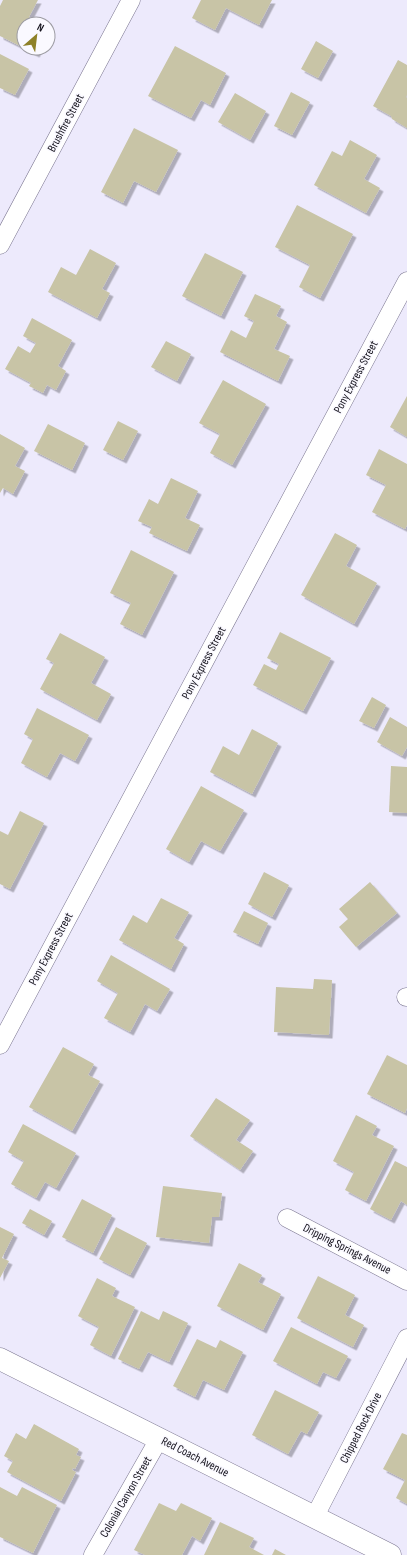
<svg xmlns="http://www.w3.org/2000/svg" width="407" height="1555" viewBox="0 0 407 1555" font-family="'Sofia Sans Condensed',sans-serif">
	<defs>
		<filter id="shadow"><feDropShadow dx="3.5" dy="3.5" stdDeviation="0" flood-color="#0004"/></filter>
	</defs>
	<rect width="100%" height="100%" fill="#edeafc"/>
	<g fill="#c8c4a6" filter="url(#shadow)">
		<polygon points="3,0 38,0 29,17 41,24 24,24 24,48 39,48 36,54 0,36 0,6"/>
		<polygon points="201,0 272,0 259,25 226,8 215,30 192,18"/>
		<polygon points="316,41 333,51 318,78 301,69"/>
		<polygon points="175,46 226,73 210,105 201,100 191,118 148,96"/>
		<polygon points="0,54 29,69 15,95 0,88"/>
		<polygon points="398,60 407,65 407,95 406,97 407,98 407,128 392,119 391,116 373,106"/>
		<polygon points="291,92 310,102 292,135 274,126"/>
		<polygon points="235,93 266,111 250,140 218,122"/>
		<polygon points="134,128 178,150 156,192 134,181 123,203 101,192"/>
		<polygon points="350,140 377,155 364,179 380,188 366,213 314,185 332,151 342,156"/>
		<polygon points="297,205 353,234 320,298 299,287 310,265 275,247"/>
		<polygon points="90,249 116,263 102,289 110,293 97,318 48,292 61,267 76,275"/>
		<polygon points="205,253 243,272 221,316 182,296"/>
		<polygon points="255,294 281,306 276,316 287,322 274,349 290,356 278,381 220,352 231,330 246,338 254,321 244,316"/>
		<polygon points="32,318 72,340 58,366 66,371 56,390 47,385 43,393 29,386 31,383 5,369 18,346 30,353 36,343 23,336"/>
		<polygon points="166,341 191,354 177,381 151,367"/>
		<polygon points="223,380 266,404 232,465 210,453 220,434 199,423"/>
		<polygon points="407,396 407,437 390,427"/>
		<polygon points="118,421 138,431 123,460 103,450"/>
		<polygon points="48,424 85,443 72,470 34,451"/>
		<polygon points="0,434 25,448 15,466 25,471 13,494 3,488 0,493"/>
		<polygon points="379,449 407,464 407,525 405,529 372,512 386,485 366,475"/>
		<polygon points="171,478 198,491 185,518 200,525 187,551 149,533 152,527 138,521 149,499 158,504"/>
		<polygon points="335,533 357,545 346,566 377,583 354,624 301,595"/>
		<polygon points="131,550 174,572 142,635 120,624 131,603 110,593"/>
		<polygon points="280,632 331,658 303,711 253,685 264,664 276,670 279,664 267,658"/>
		<polygon points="60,633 105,657 91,683 111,694 97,720 40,689 54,663 46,659"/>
		<polygon points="372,697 386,705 374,728 359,721"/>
		<polygon points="37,708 89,735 75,761 60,753 47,777 21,763 33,739 24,734"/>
		<polygon points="390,717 407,727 407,747 402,756 377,742"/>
		<polygon points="252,729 278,743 252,794 210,772 223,746 239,755"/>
		<polygon points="391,766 407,767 407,813 389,812"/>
		<polygon points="201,786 244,810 220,851 201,841 189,862 166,849"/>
		<polygon points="20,811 44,823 10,889 0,884 0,831 8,835"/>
		<polygon points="264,872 289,885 272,917 248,904"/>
		<polygon points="370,882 397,913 356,947 339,927 348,919 339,909"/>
		<polygon points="161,898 189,912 174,938 184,944 171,969 119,940 133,915 147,923"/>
		<polygon points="244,911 268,923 258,944 233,932"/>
		<polygon points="111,955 170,989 157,1011 145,1004 130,1032 104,1018 118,993 97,981"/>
		<polygon points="314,979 332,980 329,1035 274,1032 276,987 313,989"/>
		<polygon points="63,1047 94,1064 88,1075 100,1081 72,1131 29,1107"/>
		<polygon points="387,1055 407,1065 407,1108 405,1113 367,1094"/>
		<polygon points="216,1098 250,1120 236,1140 253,1151 240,1170 190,1136"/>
		<polygon points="356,1115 377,1126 372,1135 394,1146 366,1201 345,1190 354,1172 333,1161"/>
		<polygon points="23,1124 76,1153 56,1188 45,1182 36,1198 11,1184 24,1161 8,1152"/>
		<polygon points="395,1161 407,1167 407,1205 401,1201 391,1220 370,1209"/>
		<polygon points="163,1186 222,1193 219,1217 212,1217 209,1243 156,1237"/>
		<polygon points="82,1199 112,1215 93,1253 62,1237"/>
		<polygon points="30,1209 52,1221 44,1235 22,1223"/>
		<polygon points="0,1227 14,1234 2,1258 9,1261 0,1278"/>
		<polygon points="116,1227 147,1243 130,1275 99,1259"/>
		<polygon points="239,1263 262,1275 258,1282 281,1294 263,1330 217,1306"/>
		<polygon points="318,1276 355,1295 345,1315 364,1325 353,1347 297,1318"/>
		<polygon points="97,1278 116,1288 112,1296 135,1307 111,1356 90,1345 99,1327 78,1316"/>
		<polygon points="141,1311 159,1320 163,1311 188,1323 169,1362 148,1352 139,1369 118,1359"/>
		<polygon points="291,1327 348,1356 336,1378 323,1372 317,1384 273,1361"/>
		<polygon points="197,1339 216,1348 220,1340 243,1352 224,1390 203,1380 195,1397 173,1386"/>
		<polygon points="275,1390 319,1412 307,1434 301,1431 288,1454 252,1435"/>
		<polygon points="34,1424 79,1449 76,1455 81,1457 75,1469 73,1468 72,1470 76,1472 61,1501 7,1472 13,1461 4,1456 16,1433 26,1439"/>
		<polygon points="402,1433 407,1435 407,1504 396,1498 405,1480 383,1469"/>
		<polygon points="0,1487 17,1496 22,1487 57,1505 33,1553 0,1537"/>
		<polygon points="159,1503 176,1511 181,1503 212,1518 200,1541 192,1536 182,1555 145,1555 134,1550"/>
		<polygon points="220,1522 254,1538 249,1547 264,1555 204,1555"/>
		<polygon points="275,1549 286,1555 272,1555"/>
	</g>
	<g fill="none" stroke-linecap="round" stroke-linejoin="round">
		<g stroke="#7b7690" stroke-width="19">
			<g id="minor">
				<polyline points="0,245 131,0"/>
				<polyline points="406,997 407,997"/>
				<polyline points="0,1045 407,281"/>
				<polyline points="287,1218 407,1281"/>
				<polyline points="314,1518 407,1338"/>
				<polyline points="93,1555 159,1439"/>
			</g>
		</g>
		<g stroke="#7b7690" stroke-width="23">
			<polyline id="tertiary" points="0,1359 390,1555"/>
		</g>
		<use href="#minor" stroke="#fff" stroke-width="18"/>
		<use href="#tertiary" stroke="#fff" stroke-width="22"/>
	</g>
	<g text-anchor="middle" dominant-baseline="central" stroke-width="3" stroke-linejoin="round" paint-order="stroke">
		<g font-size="12" fill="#12101a" stroke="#faf9ff">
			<text transform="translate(66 123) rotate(-62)">Brushfire Street</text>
			<text transform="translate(356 377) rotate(-62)">Pony Express Street</text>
			<text transform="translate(204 663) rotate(-62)">Pony Express Street</text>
			<text transform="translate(51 949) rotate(-62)">Pony Express Street</text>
			<text transform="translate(347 1249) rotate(27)">Dripping Springs Avenue</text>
			<text transform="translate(361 1428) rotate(-63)">Chipped Rock Drive</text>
			<text transform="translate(195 1457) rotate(27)">Red Coach Avenue</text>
			<text transform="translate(126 1497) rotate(-60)">Colonial Canyon Street</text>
		</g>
	</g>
	<g transform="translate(36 36) rotate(28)"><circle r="19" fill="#faf9ff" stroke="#9d9ca3"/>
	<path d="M0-3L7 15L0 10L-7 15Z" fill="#8e8128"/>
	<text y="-6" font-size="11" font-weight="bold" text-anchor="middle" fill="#12101a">N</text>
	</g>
</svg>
